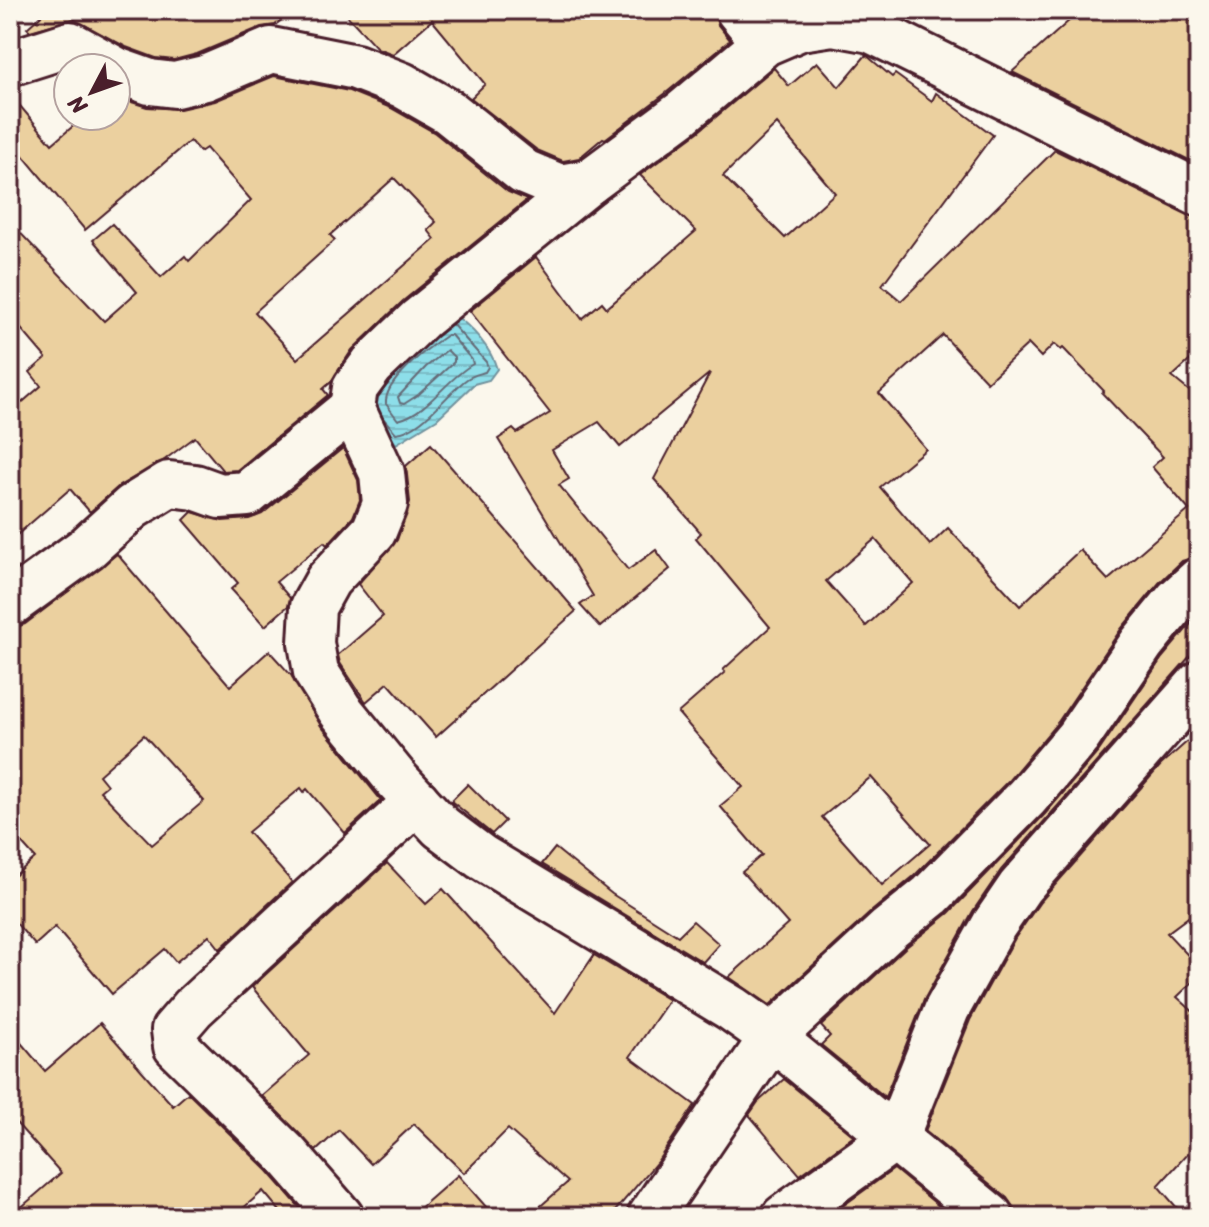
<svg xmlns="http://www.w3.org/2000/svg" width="1209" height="1227" viewBox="0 0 1209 1227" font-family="Sriracha,sans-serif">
	<defs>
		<pattern id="water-rules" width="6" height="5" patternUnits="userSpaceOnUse" patternTransform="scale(2)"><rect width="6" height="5" fill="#8ddee9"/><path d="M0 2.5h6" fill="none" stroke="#7bbec8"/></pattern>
	</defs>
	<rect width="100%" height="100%" fill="#fbf7ec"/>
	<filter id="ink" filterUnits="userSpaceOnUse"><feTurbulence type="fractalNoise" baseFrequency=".0125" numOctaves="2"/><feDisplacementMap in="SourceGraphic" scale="16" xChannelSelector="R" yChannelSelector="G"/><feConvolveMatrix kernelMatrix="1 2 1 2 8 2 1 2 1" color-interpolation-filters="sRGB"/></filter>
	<g filter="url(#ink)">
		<path fill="url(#water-rules)" stroke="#72929d" stroke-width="2" d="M 453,314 C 471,326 491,348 497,369 L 489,380 L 474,384 L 437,419 L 396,444 L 369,411 L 371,382 Z"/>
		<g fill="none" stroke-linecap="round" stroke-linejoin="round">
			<g stroke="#656b77" stroke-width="2">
				<path d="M 447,335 L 451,335 L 472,360 L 473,364 C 446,379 428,413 398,420 L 386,404 C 383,382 429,347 447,335 Z"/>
				<polygon points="447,350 454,357 454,362 418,395 404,404 400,403 398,397 426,367"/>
				<path d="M 382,417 L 396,433 C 421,432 447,393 467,379 C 473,375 479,374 485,372 L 488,367 L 486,362 L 452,324"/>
			</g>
		</g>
		<g fill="#ebd09f" stroke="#4a1f2b" stroke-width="2" fill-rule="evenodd">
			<polygon points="47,10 295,10 275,25 261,27 197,54 174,60 156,58 126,47 73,19 30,31 27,28"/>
			<polygon points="342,10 714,10 718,25 730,40 666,93 605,139 603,138 579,158 563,161 537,150 471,98 485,84 432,20 393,54 377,48"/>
			<polygon points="1081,10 1182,10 1199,29 1199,165 1012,72"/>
			<path d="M 866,55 L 892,77 L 895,74 L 932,101 L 936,93 L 993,135 L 882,285 L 901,301 L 1055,150 L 1188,215 L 1199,218 L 1199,352 L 1172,377 L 1199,399 L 1199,556 L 1182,561 L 1159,583 L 1121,629 L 1058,722 L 1009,780 L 914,876 L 872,911 L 770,1005 L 729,977 L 788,924 L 742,872 L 762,855 L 720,806 L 743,787 L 678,713 L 725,672 L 723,670 L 770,627 L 696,538 L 701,533 L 654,479 L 710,373 L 620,447 L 599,422 L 552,450 L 569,479 L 559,485 L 628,570 L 656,550 L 670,569 L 600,627 L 580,605 L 593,596 L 498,439 L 513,429 L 517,433 L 550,413 L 470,311 L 536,257 L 582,319 L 602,302 L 607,308 L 696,231 L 640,175 L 698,132 L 774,68 L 789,86 L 817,62 L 839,87 ZM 777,124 L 835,193 L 785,238 L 723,176 ZM 943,335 L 987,382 L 1028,344 L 1041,357 L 1054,344 L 1061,350 L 1063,348 L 1104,391 L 1102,393 L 1163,457 L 1152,467 L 1189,510 L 1108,580 L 1080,550 L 1020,606 L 948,528 L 930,545 L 880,487 L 926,449 L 879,393 ZM 875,539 L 913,583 L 866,626 L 826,581 ZM 871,777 L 930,844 L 882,885 L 822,817 Z"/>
			<path d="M 274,76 L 349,91 L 391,108 L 435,133 L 508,192 L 527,200 L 403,301 L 352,350 L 331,382 L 323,389 L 328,395 L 237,470 L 223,471 L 195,437 L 163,461 L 119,486 L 90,512 L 70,489 L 10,541 L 10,413 L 41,386 L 30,372 L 46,358 L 10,316 L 10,222 L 104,321 L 137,292 L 93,240 L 112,224 L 161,277 L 185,256 L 189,261 L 251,200 L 206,148 L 200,152 L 190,141 L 85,230 L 10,140 L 10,94 L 52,144 L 85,116 L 116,116 L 116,97 L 147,107 L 180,109 L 215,101 ZM 394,178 L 436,222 L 428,230 L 435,239 L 297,359 L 255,312 L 335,240 L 330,235 Z"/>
			<polygon points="431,444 576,611 436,737 388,683 366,702 340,663 338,655 383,616 358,584 397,540 410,502 406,466"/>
			<polygon points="343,448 358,480 360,500 353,517 327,545 324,542 276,582 290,598 288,606 265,626 231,589 238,583 184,520 192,512 222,521 249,519 262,514"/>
			<path d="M 117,554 L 230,686 L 269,651 L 291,675 L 321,726 L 381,800 L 345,833 L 307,789 L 304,792 L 301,788 L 248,832 L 292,882 L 220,949 L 209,935 L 176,962 L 165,949 L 112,994 L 55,927 L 35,945 L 10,916 L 10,880 L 35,858 L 10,830 L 10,629 L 25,624 ZM 144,735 L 204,801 L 152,845 L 100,791 L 107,785 L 99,775 Z"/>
			<polygon points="1199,614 1199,646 1001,870 973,911 924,1000 885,1097 821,1045 830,1036 821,1026 905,948 949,913 1045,814 1099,751 1162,658"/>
			<polygon points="1199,731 1199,909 1167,933 1199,967 1199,976 1177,997 1199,1017 1199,1141 1158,1186 1185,1217 1015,1217 1014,1208 1007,1198 925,1131 970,1020 1015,938 1040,902 1161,765"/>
			<polygon points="468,784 505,821 492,834 451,801"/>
			<polygon points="555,848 612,894 678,936 693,921 719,944 703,962 542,864"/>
			<polygon points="387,863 426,904 443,889 555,1013 594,955 669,1000 630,1057 695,1105 657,1162 610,1217 528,1217 568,1182 508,1129 464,1173 414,1124 371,1164 339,1130 316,1151 262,1096 309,1055 252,987"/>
			<polygon points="100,1023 173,1106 188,1093 268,1171 308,1217 285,1217 263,1191 233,1217 10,1217 61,1173 10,1116 10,1030 45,1071"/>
			<polygon points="784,1079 854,1136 800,1175 749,1115 758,1102"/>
			<polygon points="894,1169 952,1217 837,1217 833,1213"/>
			<polygon points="458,1175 495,1217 410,1217"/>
		</g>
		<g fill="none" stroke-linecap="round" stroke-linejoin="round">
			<g stroke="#4a1f2b" stroke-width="50">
				<g id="minor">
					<polyline points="738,10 765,43"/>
					<polyline points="10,63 70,44 113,68"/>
					<polyline points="116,70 150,82 175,85 205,78 271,50 356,67 402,85 449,112 524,172 560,187 589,182 682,113 765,43 800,28 833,23 871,30 1199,193"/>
					<polyline points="589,182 420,319 372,365 355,388 352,408 382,473 385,504 374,531 328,580 313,607 311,643 316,672 340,710 398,781 441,827 481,857 731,1008 772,1037 991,1217"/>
					<polyline points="10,604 87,548 132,507 169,484 195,487 220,496 247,494 352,408"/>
					<polyline points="341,1217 286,1154 176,1046 174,1030 193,1008 417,801"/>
					<polyline points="650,1217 772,1037 889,929 931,895 1027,797 1078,737 1142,643 1178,599 1199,580"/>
					<polyline points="784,1217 896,1137 947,1009 994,925 1020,887 1199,684"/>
				</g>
			</g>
			<use href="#minor" stroke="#fbf7ec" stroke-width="44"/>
		</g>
	</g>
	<rect width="1209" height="1227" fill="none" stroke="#fbf7ec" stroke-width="40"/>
	<rect x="20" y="20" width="1169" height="1187" fill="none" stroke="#4a1f2b" stroke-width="3" filter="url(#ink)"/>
	<g transform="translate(92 92) rotate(229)"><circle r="38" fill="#fbf7ec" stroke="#b4a19f" stroke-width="2"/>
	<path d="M0-6L14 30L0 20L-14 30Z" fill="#4a1f2b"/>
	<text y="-12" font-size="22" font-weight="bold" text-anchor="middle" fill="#4a1f2b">N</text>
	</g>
</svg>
